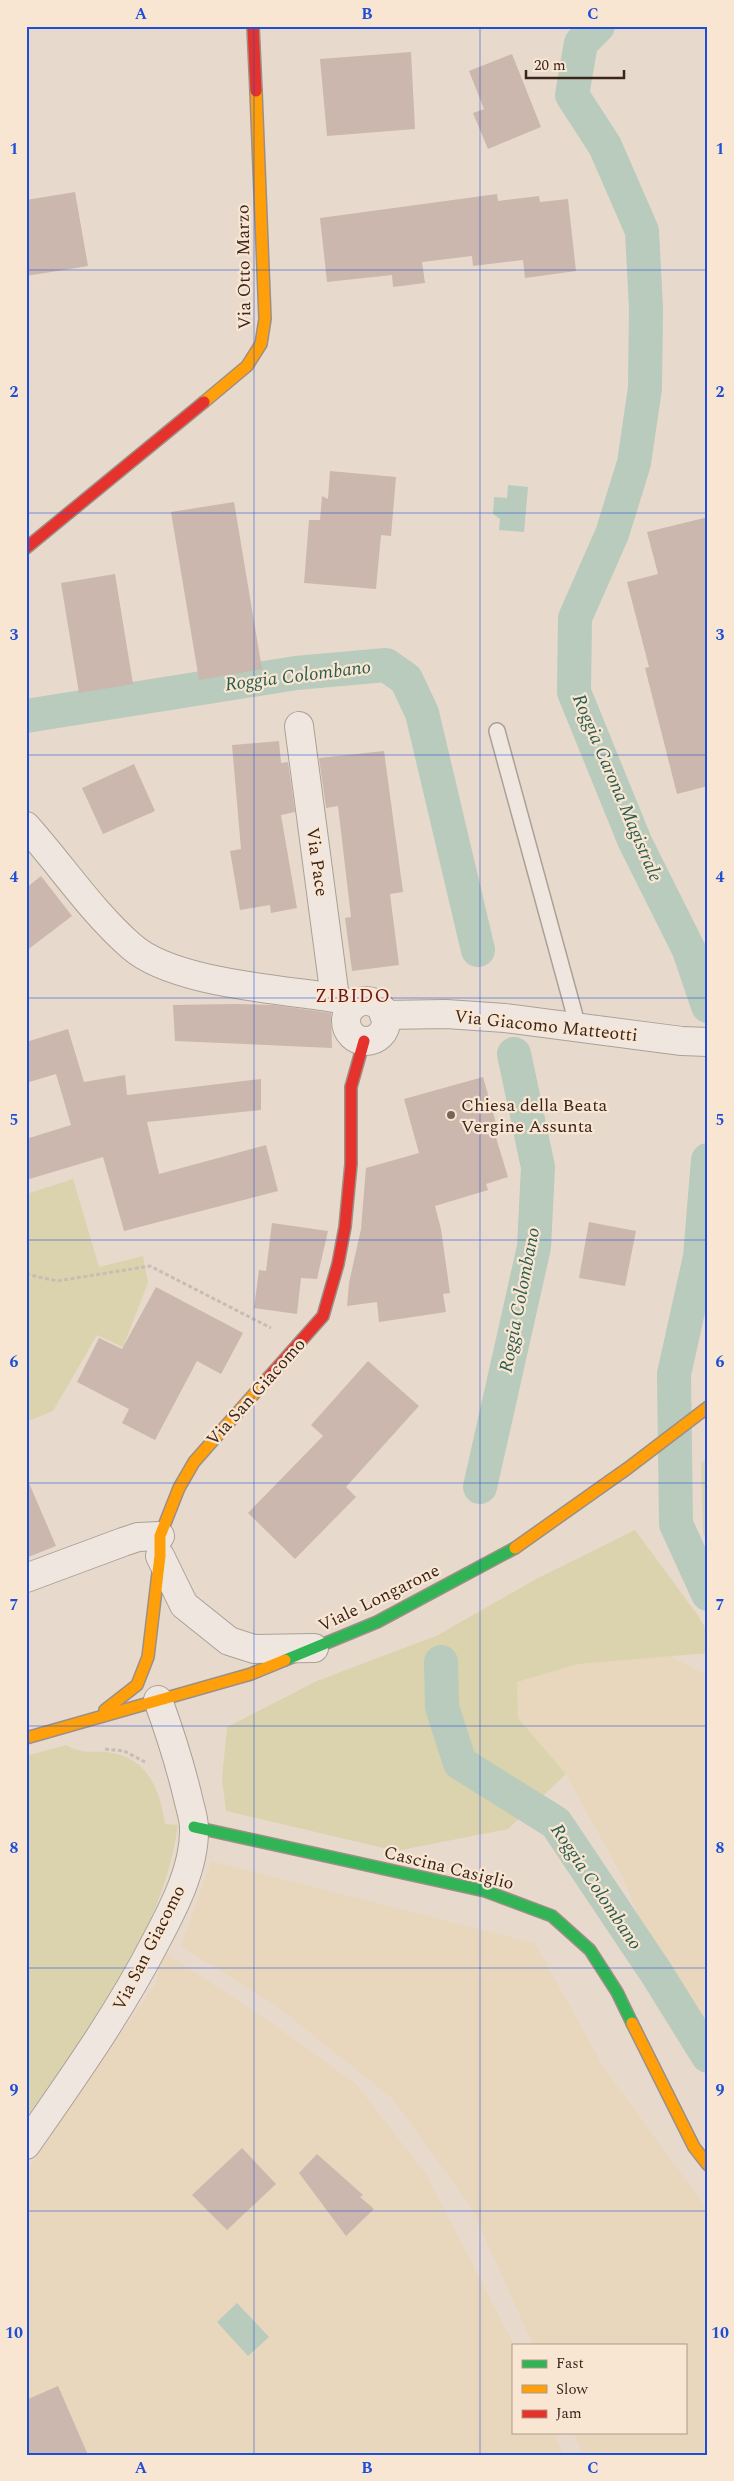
<svg xmlns="http://www.w3.org/2000/svg" width="734" height="2481" viewBox="0 0 734 2481" font-family="Spectral,serif">
	<rect width="100%" height="100%" fill="#e7dacc"/>
	<g fill="#e8d7bc">
		<polygon points="670,1656 708,1676 708,2073 692,2050 624,1880 566,1774 518,1718 517,1682 578,1664"/>
		<polygon points="211,1861 535,1943 604,2068 708,2210 708,2455 583,2455 573,2432 685,2432 685,2345 533,2345 472,2209 393,2099 279,2008 181,1946"/>
		<polygon points="165,1953 270,2022 356,2084 426,2174 514,2345 513,2432 554,2432 563,2455 26,2455 26,2172 155,1984"/>
	</g>
	<g fill="#dbd3ad">
		<polygon points="73,1179 99,1267 143,1256 148,1283 123,1347 97,1335 53,1411 26,1422 26,1194"/>
		<polygon points="708,1458 708,1544 703,1534 701,1463"/>
		<polygon points="635,1530 699,1617 708,1633 708,1653 578,1664 517,1682 518,1718 566,1774 508,1829 396,1851 226,1811 222,1779 227,1727 317,1681 436,1636 538,1578"/>
		<path d="M 66,1745 C 81,1754 91,1751 107,1752 C 146,1756 160,1788 165,1824 L 178,1825 C 163,1934 88,2029 26,2118 L 26,1756 Z"/>
	</g>
	<g fill="#b8cbbc">
		<polygon points="508,485 528,487 524,532 499,530 500,519 493,514 494,497 507,498"/>
		<polygon points="237,2303 269,2337 248,2356 217,2322"/>
	</g>
	<g fill="none" stroke-linecap="round" stroke-linejoin="round">
		<g stroke="#b8cbbc" stroke-width="34">
			<polyline points="598,26 581,43 572,95 605,146 642,231 646,308 645,388 634,463 612,534 575,618 574,692 635,842 689,950 708,1006"/>
			<polyline points="26,716 296,673 386,665 406,679 422,713 478,950"/>
			<polyline points="708,1160 700,1257 674,1374 676,1524 708,1594"/>
			<polyline points="480,1487 534,1247 538,1167 514,1054"/>
			<polyline points="441,1662 442,1707 460,1763 556,1823 657,1974 708,2056"/>
		</g>
	</g>
	<g fill="#cbb7ad">
		<polygon points="411,52 415,129 327,136 320,59"/>
		<polygon points="512,54 541,127 488,149 473,113 484,109 469,71"/>
		<polygon points="75,192 88,266 26,276 26,200"/>
		<polygon points="497,194 498,201 539,196 540,202 568,199 576,271 525,278 523,260 473,266 472,256 422,262 425,283 393,287 392,275 327,282 320,218"/>
		<polygon points="330,471 396,477 391,536 381,535 376,589 304,583 309,520 320,520 322,496 328,499"/>
		<polygon points="234,502 262,669 199,680 171,512"/>
		<polygon points="708,517 708,786 677,794 645,668 649,667 627,582 658,574 647,532"/>
		<polygon points="115,574 133,684 79,693 61,583"/>
		<polygon points="279,741 281,763 288,762 295,812 281,815 297,908 271,913 270,905 240,910 230,851 241,849 232,745"/>
		<polygon points="384,751 403,892 390,894 399,965 352,971 345,918 351,917 338,806 326,808 319,758"/>
		<polygon points="134,764 155,811 103,834 82,788"/>
		<polygon points="41,876 72,916 26,951 26,888"/>
		<polygon points="234,1004 274,1005 331,1013 332,1048 175,1041 173,1005"/>
		<polygon points="68,1029 84,1082 125,1075 127,1095 261,1079 261,1110 147,1122 159,1174 266,1145 278,1191 124,1231 103,1157 26,1180 26,1139 71,1125 56,1074 26,1083 26,1042"/>
		<polygon points="483,1077 498,1130 494,1131 508,1177 486,1184 488,1190 435,1206 441,1229 450,1293 443,1294 446,1312 379,1322 377,1302 347,1306 349,1283 361,1229 366,1168 419,1153 404,1099"/>
		<polygon points="589,1222 636,1231 625,1286 579,1278"/>
		<polygon points="272,1223 328,1231 317,1279 301,1278 297,1314 254,1308 259,1270 266,1271"/>
		<polygon points="156,1287 243,1333 221,1374 197,1361 155,1440 122,1423 129,1409 77,1382 99,1338 122,1349"/>
		<polygon points="368,1361 419,1406 346,1487 356,1497 295,1559 248,1513 323,1436 311,1425"/>
		<polygon points="26,1476 56,1546 26,1558"/>
		<polygon points="242,2148 276,2184 227,2230 192,2195"/>
		<polygon points="317,2154 363,2195 360,2197 374,2209 346,2236 299,2173"/>
		<polygon points="58,2386 88,2455 26,2455 26,2400"/>
	</g>
	<g fill="none" stroke-linecap="round" stroke-linejoin="round">
		<g stroke="#aca096" stroke-width="18">
			<polyline id="lane" points="497,731 578,1027"/>
		</g>
		<g stroke="#aca096" stroke-width="30">
			<g id="street">
				<polyline points="299,726 335,998"/>
				<path d="M 26,826 C 61,865 91,911 131,946 C 172,983 279,989 335,998 L 353,1006"/>
				<circle cx="366" cy="1021" r="20"/>
				<polyline points="384,1015 446,1014 505,1018 682,1041 708,1042"/>
				<polyline points="160,1556 184,1605 229,1641 254,1649 314,1648"/>
				<polyline points="26,1578 123,1542 138,1537 160,1536"/>
				<path d="M 26,2145 C 72,2079 119,2013 156,1941 C 174,1907 195,1867 194,1828 C 194,1818 190,1807 188,1798 C 180,1764 170,1733 158,1700"/>
			</g>
		</g>
		<g stroke="#9c8f86" stroke-width="14">
			<g id="fast">
				<polyline points="285,1660 377,1622 515,1548"/>
				<polyline points="194,1827 485,1891 552,1916 590,1950 617,1992 632,2023"/>
			</g>
		</g>
		<g stroke="#9c8f86" stroke-width="14">
			<g id="slow">
				<polyline points="204,402 247,366 261,344 265,319 256,91"/>
				<polyline points="515,1548 628,1468 708,1407"/>
				<polyline points="105,1710 137,1685 148,1657 160,1556 160,1536 179,1488 194,1462 269,1377"/>
				<polyline points="26,1738 251,1674 285,1660"/>
				<polyline points="632,2023 694,2147 708,2165"/>
			</g>
		</g>
		<g stroke="#9c8f86" stroke-width="14">
			<g id="jam">
				<polyline points="253,26 256,91"/>
				<polyline points="26,548 204,402"/>
				<polyline points="269,1377 323,1316 338,1264 345,1227 351,1164 351,1087 364,1041"/>
			</g>
		</g>
		<g stroke="#c7bdb6" stroke-width="3" stroke-dasharray="4 2.5" stroke-linecap="butt">
			<polyline points="26,1274 57,1281 150,1266 271,1328"/>
			<polyline points="105,1749 124,1751 145,1762"/>
		</g>
		<use href="#lane" stroke="#efe7df" stroke-width="15"/>
		<use href="#street" stroke="#efe7df" stroke-width="28"/>
		<use href="#fast" stroke="#30b455" stroke-width="11"/>
		<use href="#slow" stroke="#ff9f0a" stroke-width="11"/>
		<use href="#jam" stroke="#e5322d" stroke-width="11"/>
	</g>
	<path fill="none" stroke="#1d4ed8" stroke-width="1" stroke-opacity="0.55" d="M 254,26 L 254,2455M 480,26 L 480,2455M 26,270 L 708,270M 26,513 L 708,513M 26,755 L 708,755M 26,998 L 708,998M 26,1240 L 708,1240M 26,1483 L 708,1483M 26,1726 L 708,1726M 26,1968 L 708,1968M 26,2211 L 708,2211"/>
	<circle fill="#78655a" stroke="#f9e6d2" stroke-width="2" cx="451" cy="1115" r="5"/>
	<g text-anchor="middle" dominant-baseline="central" stroke-width="4.5" stroke-linejoin="round" paint-order="stroke">
		<g font-size="18" fill="#3c261c" stroke="#f9e6d2">
			<text transform="translate(244 267) rotate(-91)">Via Otto Marzo</text>
			<text transform="translate(317 862) rotate(82)">Via Pace</text>
			<text transform="translate(546 1026) rotate(6)">Via Giacomo Matteotti</text>
			<text transform="translate(256 1392) rotate(-48)">Via San Giacomo</text>
			<text transform="translate(379 1598) rotate(-26)">Viale Longarone</text>
			<text transform="translate(449 1868) rotate(14)">Cascina Casiglio</text>
			<text transform="translate(149 1948) rotate(-63)">Via San Giacomo</text>
		</g>
		<g font-size="18" fill="#3c261c" stroke="#f9e6d2" text-anchor="start">
			<text x="461" y="1105">Chiesa della Beata<tspan x="461" dy="21">Vergine Assunta</tspan></text>
		</g>
		<g font-size="19" font-style="italic" fill="#2a5e51" stroke="#f9e6d2">
			<text transform="translate(298 676) rotate(-7)">Roggia Colombano</text>
			<text transform="translate(617 788) rotate(67)">Roggia Carona Magistrale</text>
			<text transform="translate(520 1300) rotate(-79)">Roggia Colombano</text>
			<text transform="translate(596 1887) rotate(56)">Roggia Colombano</text>
		</g>
		<g font-size="19" letter-spacing="1" fill="#6d1917" stroke="#f9e6d2">
			<text x="353" y="996">ZIBIDO</text>
		</g>
	</g>
	<rect width="734" height="2481" fill="none" stroke="#f9e6d2" stroke-width="55"/>
	<rect x="512" y="2344" width="175" height="90" fill="#f9e6d2" stroke="#ad9989"/>
	<rect x="522" y="2360" width="25" height="8" fill="#30b455" stroke="#ad9989"/>
	<text x="556" y="2368" font-size="15" fill="#3c261c">Fast</text>
	<rect x="522" y="2385" width="25" height="8" fill="#ff9f0a" stroke="#ad9989"/>
	<text x="556" y="2394" font-size="15" fill="#3c261c">Slow</text>
	<rect x="522" y="2410" width="25" height="8" fill="#e5322d" stroke="#ad9989"/>
	<text x="556" y="2418" font-size="15" fill="#3c261c">Jam</text>
	<path d="M526 70v8h98v-8" fill="none" stroke="#3c261c" stroke-width="2.5"/>
	<text x="534" y="70" font-size="15" fill="#3c261c" stroke="#f9e6d2" stroke-width="4" paint-order="stroke">20 m</text>
	<rect x="28" y="28" width="678" height="2426" fill="none" stroke="#1d4ed8" stroke-width="2"/>
	<g font-size="16" text-anchor="middle" font-weight="bold" fill="#1d4ed8">
		<text x="141" y="19">A</text>
		<text x="367" y="19">B</text>
		<text x="593" y="19">C</text>
		<text x="14" y="154">1</text>
		<text x="720" y="154">1</text>
		<text x="14" y="397">2</text>
		<text x="720" y="397">2</text>
		<text x="14" y="640">3</text>
		<text x="720" y="640">3</text>
		<text x="14" y="882">4</text>
		<text x="720" y="882">4</text>
		<text x="14" y="1125">5</text>
		<text x="720" y="1125">5</text>
		<text x="14" y="1367">6</text>
		<text x="720" y="1367">6</text>
		<text x="14" y="1610">7</text>
		<text x="720" y="1610">7</text>
		<text x="14" y="1853">8</text>
		<text x="720" y="1853">8</text>
		<text x="14" y="2095">9</text>
		<text x="720" y="2095">9</text>
		<text x="14" y="2338">10</text>
		<text x="720" y="2338">10</text>
		<text x="141" y="2473">A</text>
		<text x="367" y="2473">B</text>
		<text x="593" y="2473">C</text>
	</g>
</svg>
